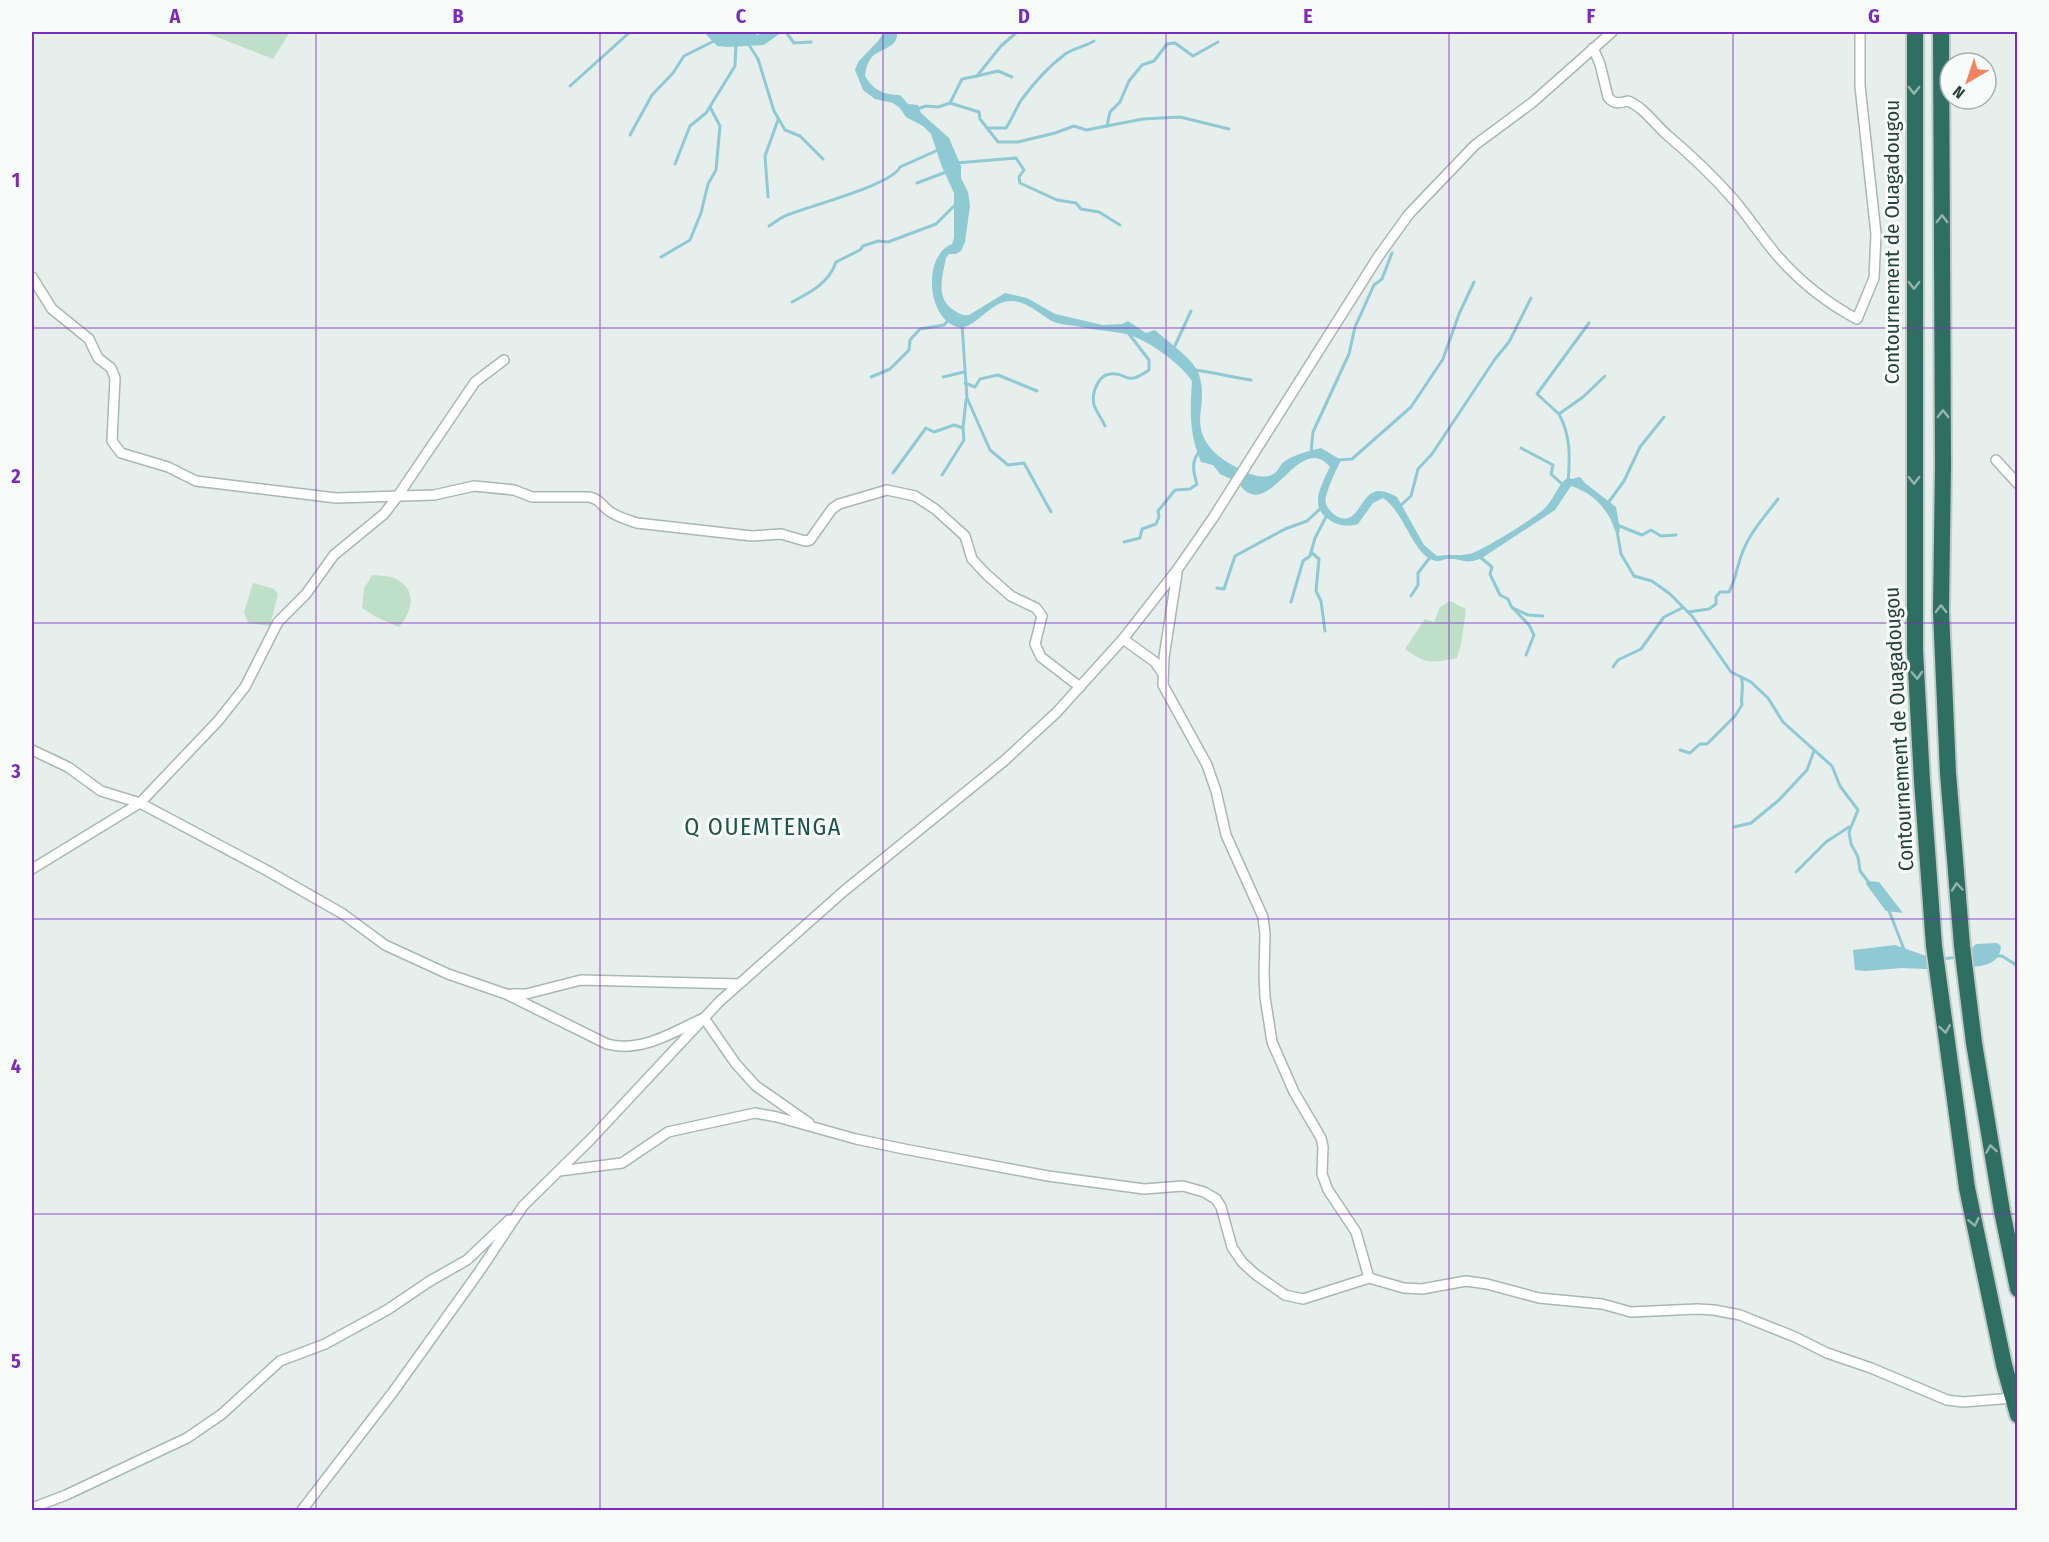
<svg xmlns="http://www.w3.org/2000/svg" width="2049" height="1542" viewBox="0 0 2049 1542" font-family="'Fira Sans Condensed',sans-serif">
	<rect width="100%" height="100%" fill="#e6efeb"/>
	<g fill="#bfe0c8">
		<polygon points="209,32 290,32 273,59 209,34"/>
		<path d="M 372,575 C 379,576 389,575 396,579 C 418,590 412,612 399,627 L 376,617 L 362,608 L 364,589 Z"/>
		<polygon points="253,583 274,589 278,594 270,626 248,623 244,612"/>
		<path d="M 1450,601 L 1466,609 L 1462,639 L 1457,658 C 1432,663 1427,665 1405,649 L 1425,619 L 1434,622 L 1440,607 Z"/>
	</g>
	<g fill="#8ec9d4">
		<polygon points="704,32 727,33 753,32 757,35 767,32 782,32 764,45 728,47 717,46"/>
		<path d="M 884,32 L 897,32 C 899,48 880,48 872,57 C 867,63 866,69 865,76 C 873,90 884,95 900,95 L 908,104 L 918,105 L 921,113 L 949,138 L 961,166 L 961,178 L 968,192 L 970,206 L 965,242 L 961,251 L 956,254 L 949,254 L 946,258 C 942,277 935,299 955,311 C 960,314 963,316 969,315 L 1005,293 L 1027,298 L 1055,314 L 1103,325 L 1122,324 L 1128,321 L 1146,333 L 1155,330 C 1167,341 1192,358 1198,372 C 1205,390 1201,403 1200,419 C 1200,444 1218,458 1238,468 L 1231,479 L 1220,474 L 1213,465 L 1201,462 C 1189,433 1190,412 1192,381 C 1180,363 1147,339 1126,334 C 1111,331 1095,330 1080,327 C 1072,325 1061,325 1054,322 C 1038,314 1024,297 1004,302 C 989,305 971,332 957,327 C 926,317 923,255 952,244 L 954,238 L 954,193 L 942,167 L 931,134 L 923,126 L 906,117 L 900,108 L 893,103 L 875,99 L 863,90 L 855,70 L 858,62 L 878,41 Z"/>
		<path d="M 1321,448 L 1341,460 C 1337,469 1323,496 1326,504 C 1327,508 1332,513 1335,515 C 1340,519 1346,520 1352,516 C 1360,510 1365,495 1374,492 C 1381,489 1391,494 1397,497 L 1424,545 L 1437,556 C 1448,554 1459,556 1469,554 C 1479,553 1538,516 1545,508 C 1554,499 1557,486 1567,478 L 1572,479 L 1580,477 L 1585,483 L 1616,507 L 1620,530 L 1618,535 C 1614,530 1613,524 1610,518 C 1600,501 1589,492 1571,486 L 1555,510 L 1482,558 C 1465,565 1464,559 1450,559 C 1445,558 1441,562 1436,561 C 1413,557 1405,512 1383,498 L 1373,503 L 1358,524 C 1346,527 1337,526 1327,518 C 1309,505 1322,484 1330,467 C 1303,434 1277,502 1251,494 C 1245,492 1242,487 1237,482 L 1245,472 C 1255,476 1267,480 1276,472 C 1279,469 1281,463 1285,461 C 1293,455 1312,450 1321,448 Z"/>
		<polygon points="1867,881 1879,882 1903,913 1886,911 1866,884"/>
		<path d="M 1997,943 L 2001,946 C 2000,963 1986,966 1971,967 L 1970,950 L 1976,944 Z"/>
		<polygon points="1895,945 1926,956 1927,969 1901,968 1866,971 1855,970 1853,950"/>
	</g>
	<g fill="none" stroke-linecap="round" stroke-linejoin="round">
		<g stroke="#8ec9d4" stroke-width="3">
			<polyline points="786,32 794,43 811,42"/>
			<polyline points="747,42 758,59 774,111 785,130 800,136 823,159"/>
			<polyline points="977,76 998,71 1012,77"/>
			<polyline points="570,86 630,32"/>
			<polyline points="950,103 962,79 977,76 1001,46 1017,32"/>
			<polyline points="917,109 926,106 938,107 950,103 979,112 980,119 998,142 1018,142 1055,133 1074,126 1086,130 1143,119 1180,117 1229,129"/>
			<polyline points="1107,126 1110,112 1120,102 1129,81 1142,65 1154,61 1167,44 1175,43 1193,56 1218,42"/>
			<path d="M 987,128 L 1006,128 C 1012,119 1016,108 1022,99 C 1034,83 1048,67 1064,55 C 1071,49 1084,47 1094,41"/>
			<polyline points="630,135 652,95 673,73 684,56 714,41"/>
			<polyline points="956,163 1016,158 1024,170 1019,177 1020,183 1057,200 1076,203 1081,209 1099,212 1120,225"/>
			<polyline points="675,164 690,126 706,113 735,66 736,44"/>
			<polyline points="917,183 946,172"/>
			<polyline points="768,197 765,156 778,120"/>
			<path d="M 769,226 C 776,222 782,216 790,214 C 812,205 892,185 900,167 L 938,150"/>
			<polyline points="661,257 690,240 701,213 708,184 716,170 720,126 710,107"/>
			<path d="M 792,302 C 811,292 829,283 836,262 L 860,250 L 863,246 L 878,241 L 888,242 L 936,224 L 956,204"/>
			<polyline points="962,325 967,398 990,450 1008,465 1024,463 1051,512"/>
			<polyline points="1173,350 1191,311"/>
			<path d="M 1194,370 C 1213,372 1231,377 1251,380"/>
			<polyline points="871,377 890,369 909,350 910,340 920,329 944,325 950,318"/>
			<polyline points="943,377 964,372"/>
			<polyline points="965,383 975,387 980,379 998,375 1037,391"/>
			<polyline points="1559,414 1537,394 1589,323"/>
			<path d="M 1105,426 C 1102,419 1096,411 1094,405 C 1091,394 1098,375 1110,374 C 1128,371 1123,388 1149,370 L 1149,360 L 1129,334"/>
			<polyline points="1521,448 1553,465 1551,474 1563,485"/>
			<polyline points="1311,452 1313,432 1349,354 1355,327 1374,285 1382,279 1392,253"/>
			<polyline points="1339,460 1352,459 1411,407 1443,359 1459,314 1474,282"/>
			<polyline points="893,473 926,428 934,432 954,425 963,428 966,400"/>
			<polyline points="942,475 964,440 963,428"/>
			<path d="M 1568,483 C 1570,458 1571,436 1559,414 L 1583,397 L 1605,376"/>
			<polyline points="1608,503 1624,481 1640,447 1664,417"/>
			<polyline points="1399,507 1411,496 1418,469 1432,454 1495,359 1509,342 1531,298"/>
			<polyline points="1617,525 1642,535 1651,530 1661,536 1676,535"/>
			<polyline points="1617,531 1621,554 1634,576 1652,581 1670,594 1692,616 1731,672 1751,682 1768,698 1783,722 1832,766 1840,786 1858,810 1849,832 1851,844 1858,857 1860,871 1870,884"/>
			<path d="M 1124,542 L 1140,538 L 1142,529 L 1156,524 L 1159,517 L 1158,511 L 1175,490 L 1190,489 L 1197,484 C 1193,472 1191,460 1200,451"/>
			<polyline points="1312,553 1319,559 1316,591 1321,601 1325,631"/>
			<polyline points="1480,557 1492,567 1490,574 1500,595 1508,599 1511,606 1529,625 1534,635 1526,655"/>
			<polyline points="1217,588 1224,589 1235,556 1285,529 1307,521 1321,508"/>
			<polyline points="1411,596 1418,585 1418,573 1431,556"/>
			<polyline points="1291,602 1303,561 1310,556 1315,538 1327,515"/>
			<polyline points="1513,608 1528,615 1543,616"/>
			<path d="M 1688,612 L 1709,609 L 1716,604 L 1716,597 L 1720,592 L 1729,592 C 1736,579 1737,565 1743,551 C 1751,531 1765,516 1778,499"/>
			<polyline points="1613,667 1618,660 1641,649 1664,617 1682,608"/>
			<path d="M 1680,750 L 1690,753 L 1700,744 L 1707,744 L 1735,716 L 1742,705 C 1740,694 1745,688 1741,677"/>
			<polyline points="1734,827 1751,823 1779,800 1807,770 1814,751"/>
			<polyline points="1796,872 1826,842 1849,827"/>
			<polyline points="1888,908 1905,952"/>
			<polyline points="1995,956 2002,956 2018,966"/>
			<polyline points="1941,959 1959,957"/>
		</g>
		<g stroke="#a8b8b2" stroke-width="12">
			<g id="street">
				<path d="M 1593,48 L 1600,64 L 1608,97 C 1614,105 1620,103 1628,101 C 1643,107 1654,123 1666,134 C 1691,155 1714,177 1735,201 C 1749,218 1761,236 1775,253 C 1797,279 1827,303 1857,319 L 1874,278 L 1876,234 L 1860,86 L 1860,32"/>
				<path d="M 32,277 L 52,309 L 89,339 L 98,358 L 111,368 L 115,378 L 112,441 L 121,453 L 168,467 L 196,481 L 336,498 L 434,495 L 474,486 L 514,490 L 532,497 L 589,497 C 600,499 601,505 609,511 C 617,517 628,520 637,523 L 752,536 L 781,534 L 805,541 L 810,540 L 832,509 L 839,504 L 887,490 L 915,496 L 935,509 L 965,536 L 972,559 L 986,574 L 1011,596 L 1036,608 L 1042,616 L 1035,644 L 1041,657 L 1080,687"/>
				<polyline points="1996,460 2018,484"/>
				<polyline points="1177,573 1164,657 1163,685 1207,765 1216,791 1226,835 1263,917 1265,934 1264,974 1265,997 1272,1042 1294,1092 1321,1138 1323,1147 1322,1174 1328,1190 1356,1232 1369,1278"/>
				<polyline points="1123,639 1155,662 1163,674"/>
				<path d="M 32,750 L 68,767 L 101,791 L 140,803 L 266,870 L 343,914 L 385,945 L 448,974 L 506,994 L 607,1044 C 642,1053 673,1032 704,1018 L 736,1064 L 756,1086 L 809,1123"/>
				<polyline points="32,869 140,803 218,721 245,687 278,622 306,594 334,555 384,514 397,497 475,382 504,360"/>
				<polyline points="511,994 526,994 581,980 739,984"/>
				<polyline points="559,1171 622,1163 668,1132 755,1113 777,1117 856,1139 904,1149 1048,1176 1144,1189 1183,1186 1204,1192 1216,1199 1221,1207 1232,1247 1242,1262 1255,1274 1285,1295 1303,1299 1369,1278 1404,1288 1422,1289 1466,1281 1487,1284 1539,1298 1602,1304 1631,1312 1697,1309 1714,1310 1740,1315 1795,1337 1827,1353 1871,1368 1947,1400 1963,1402 2013,1398"/>
				<polyline points="32,1508 66,1495 187,1438 222,1414 280,1361 325,1344 387,1310 430,1281 467,1260 509,1220"/>
				<polyline points="302,1510 393,1392 479,1272 523,1206 591,1139 719,1002 844,891 1004,761 1056,713 1123,639 1177,570 1213,518 1378,257 1409,214 1475,145 1533,102 1612,32"/>
			</g>
		</g>
		<g stroke="#c2cac8" stroke-width="20">
			<g id="highway">
				<polyline points="1915,32 1915,650 1922,781 1934,946 1967,1188 2004,1365 2018,1415"/>
				<polyline points="1941,32 1943,465 1941,611 1948,773 1962,946 1974,1043 2002,1211 2018,1289"/>
			</g>
		</g>
		<use href="#street" stroke="#fff" stroke-width="9"/>
		<use href="#highway" stroke="#2f6f62" stroke-width="16"/>
	</g>
	<defs><path id="oneway-chevron" d="M-2-3.5L2.5 0L-2 3.5" fill="none" stroke-width="1.6" stroke-linecap="round" stroke-linejoin="round" transform="scale(1.5)"/></defs>
	<g stroke="#93b5ae">
		<use href="#oneway-chevron" transform="translate(1914 90) rotate(90)"/>
		<use href="#oneway-chevron" transform="translate(1942 219) rotate(-90)"/>
		<use href="#oneway-chevron" transform="translate(1914 285) rotate(90)"/>
		<use href="#oneway-chevron" transform="translate(1943 414) rotate(-90)"/>
		<use href="#oneway-chevron" transform="translate(1914 480) rotate(90)"/>
		<use href="#oneway-chevron" transform="translate(1941 609) rotate(-90)"/>
		<use href="#oneway-chevron" transform="translate(1917 675) rotate(87)"/>
		<use href="#oneway-chevron" transform="translate(1957 887) rotate(-95)"/>
		<use href="#oneway-chevron" transform="translate(1945 1029) rotate(82)"/>
		<use href="#oneway-chevron" transform="translate(1991 1149) rotate(-99)"/>
		<use href="#oneway-chevron" transform="translate(1974 1222) rotate(78)"/>
	</g>
	<path fill="none" stroke="#7b2cbf" stroke-width="1.5" stroke-opacity="0.55" d="M 316,32 L 316,1510M 600,32 L 600,1510M 883,32 L 883,1510M 1166,32 L 1166,1510M 1449,32 L 1449,1510M 1733,32 L 1733,1510M 32,328 L 2018,328M 32,623 L 2018,623M 32,919 L 2018,919M 32,1214 L 2018,1214"/>
	<g text-anchor="middle" dominant-baseline="central" stroke-width="6" stroke-linejoin="round" paint-order="stroke">
		<g font-size="21" fill="#24423a" stroke="#f7fbf9">
			<text transform="translate(1892 242) rotate(-90)">Contournement de Ouagadougou</text>
			<text transform="translate(1899 729) rotate(-93)">Contournement de Ouagadougou</text>
		</g>
		<g font-size="24" letter-spacing="1.5" fill="#1f5548" stroke="#f7fbf9">
			<text x="763" y="827">Q OUEMTENGA</text>
		</g>
	</g>
	<rect width="2049" height="1542" fill="none" stroke="#f7fbf9" stroke-width="66"/>
	<g transform="translate(1968 81) rotate(219)"><circle r="28" fill="#f7fbf9" stroke="#a3b1ad" stroke-width="1.5"/>
	<path d="M0-4.5L10 22L0 15L-10 22Z" fill="#f4845f"/>
	<text y="-9" font-size="16" font-weight="bold" text-anchor="middle" fill="#24423a">N</text>
	</g>
	<rect x="33" y="33" width="1983" height="1476" fill="none" stroke="#7b2cbf" stroke-width="2"/>
	<g font-size="20" text-anchor="middle" font-weight="bold" fill="#7b2cbf">
		<text x="175" y="23">A</text>
		<text x="458" y="23">B</text>
		<text x="741" y="23">C</text>
		<text x="1024" y="23">D</text>
		<text x="1308" y="23">E</text>
		<text x="1591" y="23">F</text>
		<text x="1874" y="23">G</text>
		<text x="16" y="187">1</text>
		<text x="16" y="483">2</text>
		<text x="16" y="778">3</text>
		<text x="16" y="1073">4</text>
		<text x="16" y="1368">5</text>
	</g>
</svg>
